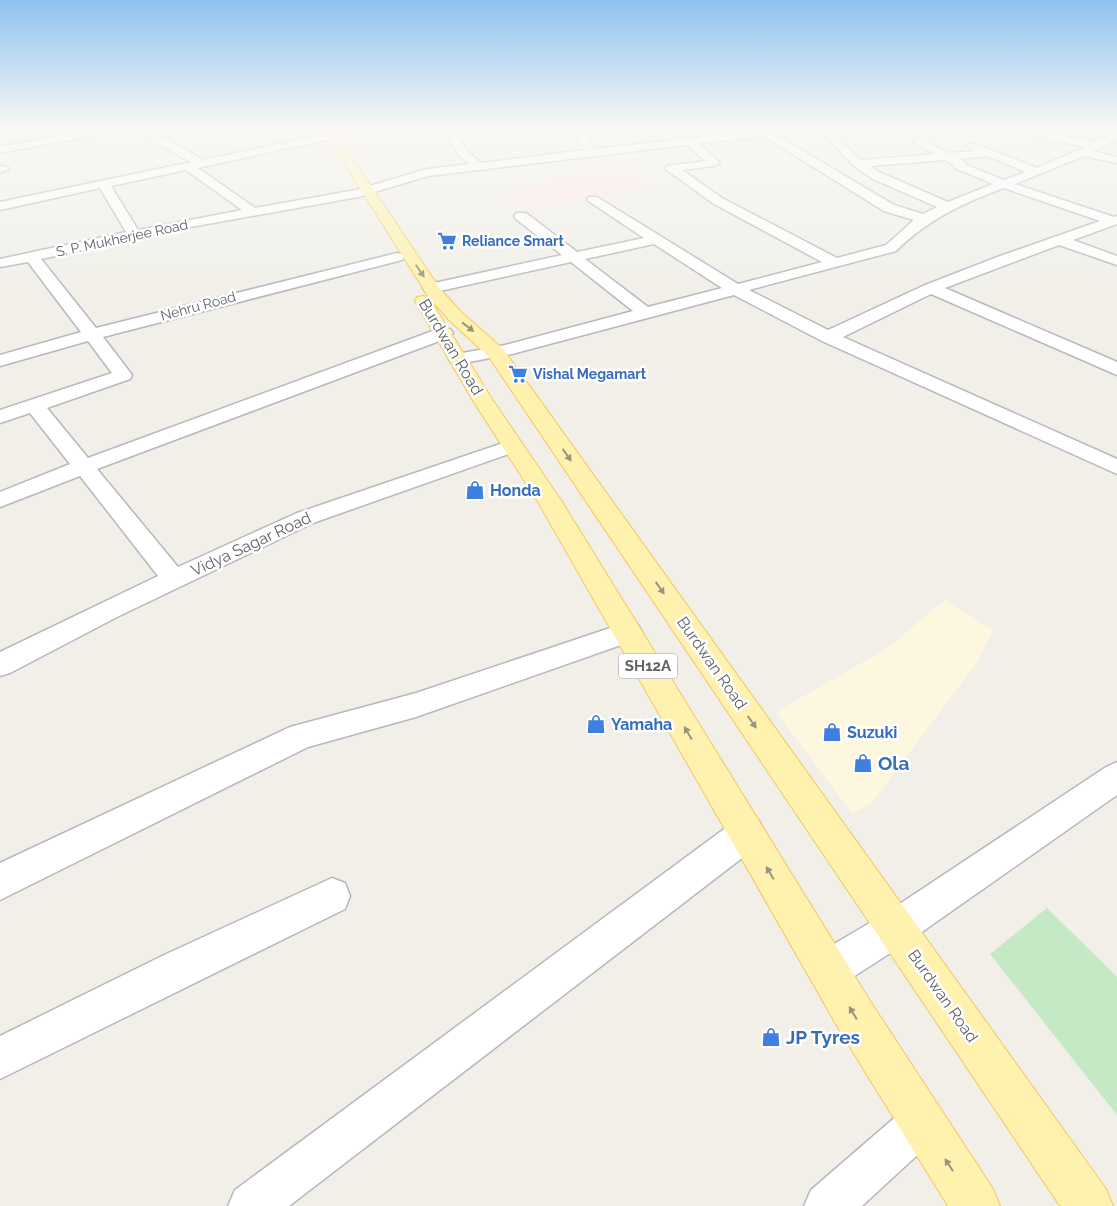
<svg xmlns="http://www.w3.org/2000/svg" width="1117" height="1206" viewBox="0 0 1117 1206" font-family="Raleway,sans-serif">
	<rect width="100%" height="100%" fill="#f1efe8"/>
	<polygon fill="#fef7e0" points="945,600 993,630 978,661 871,804 852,813 776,712 886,649"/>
	<polygon fill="#fce8e6" points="626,166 653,187 527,211 508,197 530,183 572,175 571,174"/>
	<polygon fill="#c5e8c5" points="1047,908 1117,977 1117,1115 990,954"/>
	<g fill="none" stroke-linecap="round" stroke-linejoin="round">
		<g stroke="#b5b8bc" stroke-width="3">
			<g id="minor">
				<polygon points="0,128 14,128 13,130 0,132"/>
				<polygon points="101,128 122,128 117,131 0,153 0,147"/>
				<path d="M 127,128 C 154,127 180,147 203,160 L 331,133 L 335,134 L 336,136 L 335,138 L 331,139 L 198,168 L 255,208 L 356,190 L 427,169 L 469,164 L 459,155 L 447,136 L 450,128 L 460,128 L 457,136 L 467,151 L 481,163 L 584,150 L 574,128 L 584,128 L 594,149 L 765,130 L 841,128 L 840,130 L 831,131 L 861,160 L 935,154 L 915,143 L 914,141 L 915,139 L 919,138 L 949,153 L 974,151 L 967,146 L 968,144 L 976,144 L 1037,168 L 1085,147 L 1009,131 L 1004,128 L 1023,128 L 1094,142 L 1117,132 L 1117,139 L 1093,151 L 1117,157 L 1117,163 L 1084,156 L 1015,184 L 1114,217 L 1117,216 L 1117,224 L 1073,240 L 1117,256 L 1117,265 L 1059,245 L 945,288 L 1117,362 L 1117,375 L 931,294 L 843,337 L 1117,459 L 1117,474 L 822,341 L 734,295 L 512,354 L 458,364 L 452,363 L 449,359 L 452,355 L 505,345 L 633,311 L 571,262 L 431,293 L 425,291 L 423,288 L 425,285 L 562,255 L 516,219 L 514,216 L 516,213 L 526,213 L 577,252 L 644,238 L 587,200 L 589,197 L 597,197 L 738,284 L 822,262 L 714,204 L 667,170 L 665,168 L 667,166 L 705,161 L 687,145 L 428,176 L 358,197 L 185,228 L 41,259 L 96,328 L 397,253 L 402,254 L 404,257 L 402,260 L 103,337 L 132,375 L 130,379 L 47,408 L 88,458 L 438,329 L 444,328 L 450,329 L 453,333 L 450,337 L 97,469 L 178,567 L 297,513 L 506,442 L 513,440 L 520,442 L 523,446 L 520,450 L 313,523 L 117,617 L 10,673 L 0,676 L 0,652 L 158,576 L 80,476 L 0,507 L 0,492 L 70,464 L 30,413 L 0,423 L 0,410 L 112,373 L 88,341 L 0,366 L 0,355 L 81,332 L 28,262 L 0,267 L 0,259 L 126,232 L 100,188 L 0,210 L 0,202 L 191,162 ZM 821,132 L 854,166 L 873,179 L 937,207 L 923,214 L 894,205 L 778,136 ZM 765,137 L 884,211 L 914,220 L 886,245 L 837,258 L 722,198 L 682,170 L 714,166 L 720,163 L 698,143 ZM 988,156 L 1026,172 L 1004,180 L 966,165 L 965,162 L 960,159 ZM 945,160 L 954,165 L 955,168 L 993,184 L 948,202 L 881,173 L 870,166 ZM 186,170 L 242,210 L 138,230 L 111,186 ZM 1004,188 L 1100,221 L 1000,256 L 925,285 L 828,330 L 749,290 L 896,251 C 927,220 963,203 1004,188 ZM 654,244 L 722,288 L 648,307 L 585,259 Z"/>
				<polygon points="0,166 7,167 9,169 0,173"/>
				<polygon points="628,622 638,625 642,632 638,639 416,717 308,747 0,900 0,863 290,727 416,693"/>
				<polygon points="1117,762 1117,795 909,941 842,984 828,989 814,984 809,970 814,956 883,915 1106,767"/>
				<polygon points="747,817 759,821 764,833 759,845 289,1206 228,1206 235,1190 735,821"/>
				<polygon points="332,878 345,883 350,896 345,909 0,1079 0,1036 162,956"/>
				<polygon points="922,1100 937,1107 944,1122 937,1137 862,1206 804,1206 811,1190 907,1107"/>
			</g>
		</g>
		<g stroke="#f2c960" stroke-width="2">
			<g id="primary">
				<polygon points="322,128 332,128 440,289 461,312 503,349 1106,1189 1113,1206 1060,1206 489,357 449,320 428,296"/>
				<polygon points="423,296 429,297 431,301 492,399 562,502 870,1001 993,1189 1000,1206 948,1206 840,1031 538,502 472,399 415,301 417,297"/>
			</g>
		</g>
		<use href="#minor" fill="#fff" fill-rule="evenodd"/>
		<use href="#primary" fill="#fff2af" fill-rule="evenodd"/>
	</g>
	<defs><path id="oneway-solid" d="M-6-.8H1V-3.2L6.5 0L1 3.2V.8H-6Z" transform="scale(1.25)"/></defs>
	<g fill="#979581">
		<use href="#oneway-solid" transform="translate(420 271) rotate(56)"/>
		<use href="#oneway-solid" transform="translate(468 327) rotate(38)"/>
		<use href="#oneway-solid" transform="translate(567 455) rotate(55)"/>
		<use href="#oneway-solid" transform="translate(660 588) rotate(55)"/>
		<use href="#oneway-solid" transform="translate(752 722) rotate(55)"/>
		<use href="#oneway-solid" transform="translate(688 733) rotate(-121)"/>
		<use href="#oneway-solid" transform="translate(770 873) rotate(-121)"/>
		<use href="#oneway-solid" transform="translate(853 1013) rotate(-121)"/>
		<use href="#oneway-solid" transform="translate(949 1165) rotate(-123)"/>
	</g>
	<linearGradient id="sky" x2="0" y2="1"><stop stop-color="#8fc3f1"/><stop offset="0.43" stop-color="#f9f8f5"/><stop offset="1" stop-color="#f9f8f5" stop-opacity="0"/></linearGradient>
	<rect width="1117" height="297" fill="url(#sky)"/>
	<defs>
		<g id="supermarket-bare" transform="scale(1.5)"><path d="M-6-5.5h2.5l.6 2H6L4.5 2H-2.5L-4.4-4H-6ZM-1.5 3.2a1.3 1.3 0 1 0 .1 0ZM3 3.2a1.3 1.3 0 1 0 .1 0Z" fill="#3f7fe0" stroke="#fff" stroke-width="2.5" paint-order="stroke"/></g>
		<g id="shop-bare" transform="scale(1.5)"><path d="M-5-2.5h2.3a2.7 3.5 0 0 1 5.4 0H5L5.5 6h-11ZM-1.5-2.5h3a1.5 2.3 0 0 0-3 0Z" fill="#3f7fe0" stroke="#fff" stroke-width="2.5" paint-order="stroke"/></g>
	</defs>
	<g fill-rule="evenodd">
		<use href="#supermarket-bare" x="447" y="241"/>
		<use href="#supermarket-bare" x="518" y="374"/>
		<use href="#shop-bare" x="475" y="490"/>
		<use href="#shop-bare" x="596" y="724"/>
		<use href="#shop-bare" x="832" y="732"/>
		<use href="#shop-bare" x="863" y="763"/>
		<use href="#shop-bare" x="771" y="1037"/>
	</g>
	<g text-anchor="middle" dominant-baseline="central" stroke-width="5" stroke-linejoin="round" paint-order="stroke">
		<g font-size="14" fill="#5f6368" stroke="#fff">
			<text transform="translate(122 238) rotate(-12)">S. P. Mukherjee Road</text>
			<text transform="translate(198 306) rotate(-15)">Nehru Road</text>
		</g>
		<g font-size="14" font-weight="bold" fill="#366cbe" stroke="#fff" text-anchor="start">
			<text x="462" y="241">Reliance Smart</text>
			<text x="533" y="374">Vishal Megamart</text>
		</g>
		<rect fill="#fff" stroke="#8f9295" stroke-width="1" x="619" y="653.5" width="58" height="25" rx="4"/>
		<g font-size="15" font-weight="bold" fill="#5f6368">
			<text x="648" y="666">SH12A</text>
		</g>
		<g font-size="16" fill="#5f6368" stroke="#fff">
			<text transform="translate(451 347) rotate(59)">Burdwan Road</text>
			<text transform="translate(251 544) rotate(-25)">Vidya Sagar Road</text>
			<text transform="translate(712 663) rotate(55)">Burdwan Road</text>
			<text transform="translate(943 996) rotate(55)">Burdwan Road</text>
		</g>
		<g font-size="16" font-weight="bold" fill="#366cbe" stroke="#fff" text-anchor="start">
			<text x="490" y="490">Honda</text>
			<text x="611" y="724">Yamaha</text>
			<text x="847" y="732">Suzuki</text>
		</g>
		<g font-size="19" font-weight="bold" fill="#366cbe" stroke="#fff" text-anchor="start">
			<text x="878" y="763">Ola</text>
			<text x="786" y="1037">JP Tyres</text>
		</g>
	</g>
</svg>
